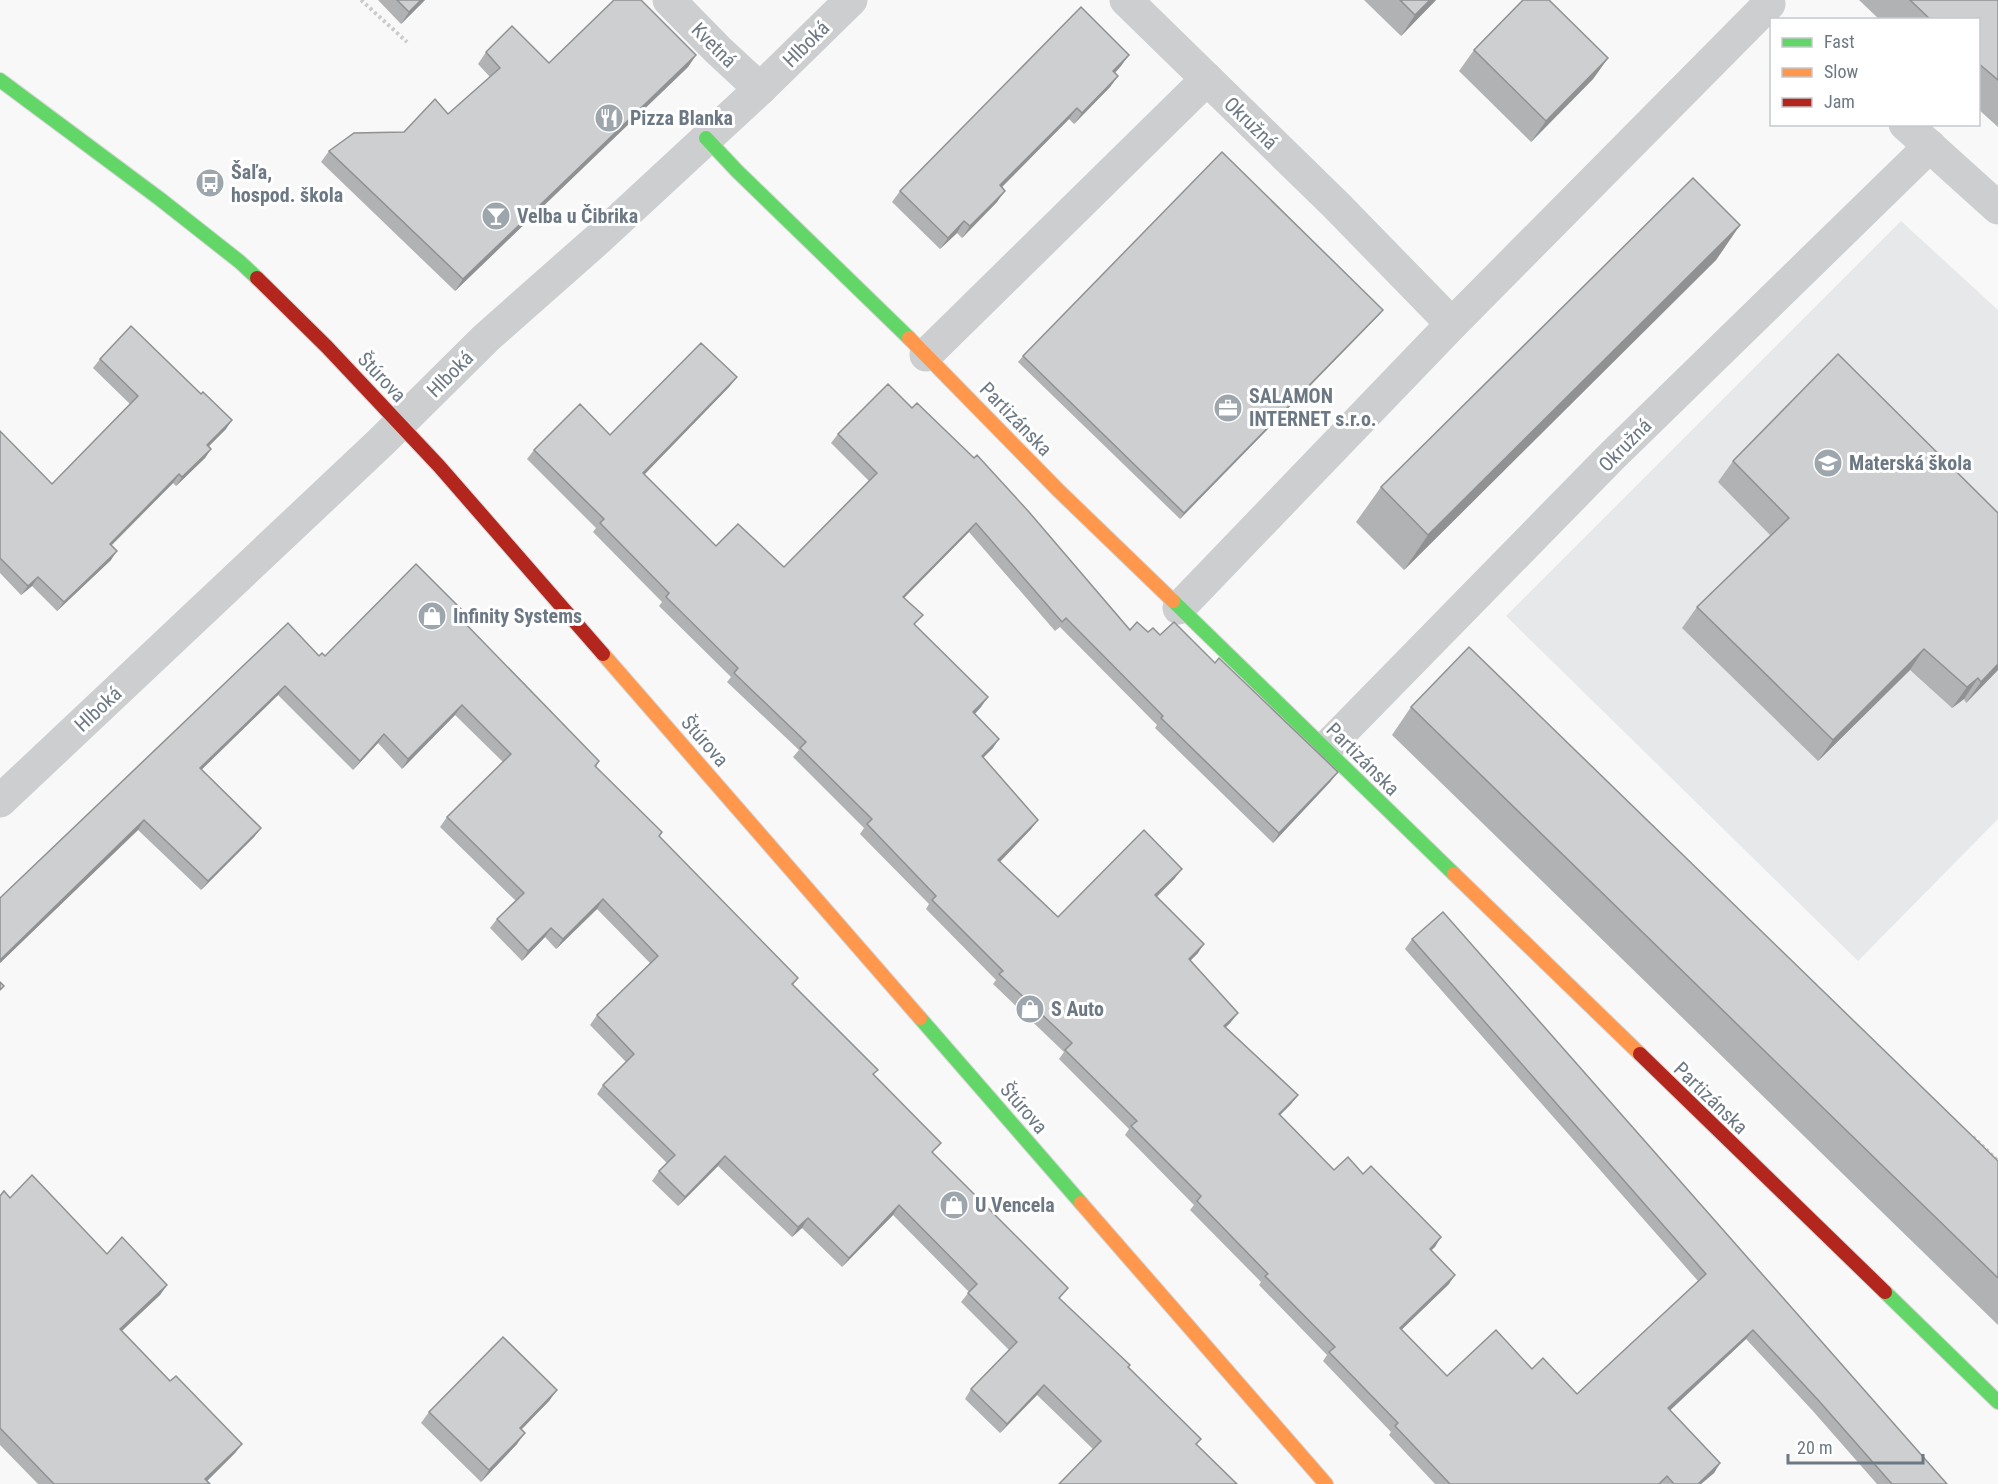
<svg xmlns="http://www.w3.org/2000/svg" width="1998" height="1484" viewBox="0 0 1998 1484" font-family="'Roboto Condensed',sans-serif">
	<rect width="100%" height="100%" fill="#f8f8f8"/>
	<polygon fill="#e7e8e9" points="1901,221 1998,310 1998,819 1858,961 1506,616"/>
	<g fill="none" stroke-linecap="round" stroke-linejoin="round">
		<g stroke="#d4d5d5" stroke-width="16">
			<g id="fast">
				<polyline points="0,80 160,199 240,262 257,278"/>
				<polyline points="706,138 737,171 909,338"/>
				<polyline points="1173,601 1454,874"/>
				<polyline points="920,1018 1081,1203"/>
				<polyline points="1885,1292 1998,1402"/>
			</g>
		</g>
		<g stroke="#d4d5d5" stroke-width="16">
			<g id="slow">
				<polyline points="909,338 1059,491 1173,601"/>
				<polyline points="603,654 920,1018"/>
				<polyline points="1454,874 1640,1054"/>
				<polyline points="1081,1203 1326,1484"/>
			</g>
		</g>
		<g stroke="#d4d5d5" stroke-width="16">
			<g id="jam">
				<polyline points="257,278 327,347 439,466 603,654"/>
				<polyline points="1640,1054 1885,1292"/>
			</g>
		</g>
		<g stroke="#cacbcc" stroke-width="4" stroke-dasharray="3 3" stroke-linecap="butt">
			<polyline points="361,0 407,42"/>
			<polyline points="1973,1137 1998,1161"/>
		</g>
		<g stroke="#cdcecf" stroke-width="33">
			<polyline points="669,0 718,50 760,89"/>
			<polyline points="1126,0 1336,205 1452,324"/>
			<polyline points="1905,124 1998,208"/>
			<polyline points="926,355 1207,79"/>
			<polyline points="1179,608 1452,324 1769,4"/>
			<polyline points="1326,748 1611,457 1930,146"/>
			<polyline points="0,801 380,443 486,338 598,239 760,89 851,0"/>
		</g>
		<use href="#fast" stroke="#63d668" stroke-width="14"/>
		<use href="#slow" stroke="#ff974d" stroke-width="14"/>
		<use href="#jam" stroke="#b3261e" stroke-width="14"/>
	</g>
	<g fill="#b1b2b3">
		<polygon points="378,0 425,0 401,24"/>
		<polygon points="1364,0 1436,0 1401,36"/>
		<polygon points="1859,0 1998,0 1998,127 1978,109 1978,20 1880,20"/>
		<polygon points="1474,50 1608,58 1593,79 1531,142 1459,71"/>
		<polygon points="486,52 549,63 696,55 688,67 455,291 321,162 329,151 404,132 448,114 490,77 478,64"/>
		<polygon points="1121,66 1115,73 1118,76 1110,87 1074,124 1069,119 1002,187 997,202 962,238 957,233 940,249 892,202 900,191"/>
		<polygon points="1740,225 1716,260 1404,570 1356,522 1381,487"/>
		<polygon points="1383,310 1379,315 1180,519 1018,362 1023,356"/>
		<polygon points="100,359 226,429 209,446 211,449 205,458 176,486 173,483 111,545 111,560 57,611 32,586 21,595 0,573 0,431 52,484 130,404 93,368"/>
		<polygon points="888,384 1130,630 1160,635 1331,781 1273,843 1155,728 1157,725 1060,627 1055,631 969,532 904,598 915,625 981,707 975,714 993,748 983,757 1038,820 1031,829 1000,862 1058,917 1175,878 1157,897 1198,953 1190,961 1231,1022 1226,1027 1298,1095 1291,1104 1280,1115 1334,1170 1363,1174 1441,1237 1431,1250 1449,1284 1401,1330 1447,1376 1532,1369 1577,1394 1698,1281 1405,949 1412,939 1947,1484 1877,1484 1812,1410 1746,1339 1670,1410 1720,1463 1714,1473 1701,1484 1435,1484 1389,1435 1391,1432 1323,1361 1327,1355 1259,1285 1261,1282 1190,1210 1194,1205 1125,1135 1129,1129 1059,1059 1064,1052 993,984 996,980 926,909 929,904 860,834 864,828 793,757 799,750 727,682 731,677 659,606 662,602 593,532 596,528 527,459 534,450 610,435 730,386 644,475 716,546 784,567 869,481 831,443 838,434"/>
		<polygon points="1733,461 1998,513 1998,670 1966,703 1964,699 1952,708 1910,670 1818,761 1682,628 1697,607 1770,535 1718,482"/>
		<polygon points="463,611 459,617 599,761 596,767 662,832 659,836 798,978 793,985 874,1075 933,1153 1060,1299 1201,1439 1197,1444 1093,1449 1037,1395 1000,1433 965,1399 971,1389 1009,1350 961,1302 969,1292 893,1215 842,1267 802,1228 792,1237 718,1166 678,1206 652,1181 659,1171 667,1163 597,1094 603,1085 626,1062 590,1025 597,1015 650,963 597,909 556,949 545,937 522,961 490,928 497,919 516,901 440,827 447,817 503,762 455,715 402,769 378,743 353,770 278,695 201,770 261,828 254,837 201,890 138,830 0,963 0,898 319,656 325,656"/>
		<polygon points="1411,707 1998,1161 1998,1325 1392,735"/>
		<polygon points="0,1196 107,1254 167,1285 160,1295 122,1331 170,1381 242,1444 235,1453 207,1481 210,1484 38,1484 0,1445"/>
		<polygon points="557,1390 549,1401 522,1429 517,1444 481,1482 421,1423 429,1412"/>
	</g>
	<g fill="#909192">
		<polygon points="421,0 425,0 401,24 409,12"/>
		<polygon points="1430,0 1436,0 1401,36 1415,15"/>
		<polygon points="696,55 688,67 455,291 463,279"/>
		<polygon points="1129,55 1121,66 1105,83 1113,71"/>
		<polygon points="1608,58 1593,79 1531,142 1546,121"/>
		<polygon points="1118,76 1110,87 1074,124 1082,113"/>
		<polygon points="1077,108 1069,119 992,197 1000,185"/>
		<polygon points="1005,191 997,202 962,238 970,226"/>
		<polygon points="964,221 957,233 940,249 948,238"/>
		<polygon points="1740,225 1716,260 1404,570 1428,535"/>
		<polygon points="1383,310 1379,315 1180,519 1184,513"/>
		<polygon points="737,377 730,386 636,483 643,473"/>
		<polygon points="232,420 226,429 201,454 207,445"/>
		<polygon points="211,449 205,458 176,486 182,477"/>
		<polygon points="179,474 173,483 104,553 110,544"/>
		<polygon points="976,523 969,532 896,606 903,597"/>
		<polygon points="117,551 111,560 57,611 64,602"/>
		<polygon points="38,577 32,586 21,595 28,586"/>
		<polygon points="1924,649 1910,670 1818,761 1833,740"/>
		<polygon points="1998,664 1998,670 1966,703 1981,682"/>
		<polygon points="1978,678 1964,699 1952,708 1967,687"/>
		<polygon points="285,686 278,695 193,778 200,768"/>
		<polygon points="988,697 981,707 967,722 973,712"/>
		<polygon points="462,705 455,715 402,769 408,759"/>
		<polygon points="384,734 378,743 353,770 360,761"/>
		<polygon points="999,739 993,748 976,765 982,756"/>
		<polygon points="1338,772 1331,781 1273,843 1279,833"/>
		<polygon points="144,820 138,830 0,963 0,960"/>
		<polygon points="1038,820 1031,829 992,870 998,860"/>
		<polygon points="261,828 254,837 201,890 208,881"/>
		<polygon points="1182,869 1175,878 1149,904 1155,895"/>
		<polygon points="603,899 597,909 556,949 563,939"/>
		<polygon points="551,928 545,937 522,961 528,951"/>
		<polygon points="1204,944 1198,953 1183,968 1189,959"/>
		<polygon points="1238,1013 1231,1022 1218,1035 1224,1026"/>
		<polygon points="1298,1095 1291,1104 1272,1123 1279,1114"/>
		<polygon points="725,1156 718,1166 678,1206 685,1197"/>
		<polygon points="899,1205 893,1215 842,1267 849,1258"/>
		<polygon points="808,1218 802,1228 792,1237 798,1227"/>
		<polygon points="1441,1237 1435,1247 1423,1258 1430,1249"/>
		<polygon points="1455,1275 1449,1284 1393,1338 1400,1328"/>
		<polygon points="167,1285 160,1295 113,1339 120,1329"/>
		<polygon points="1753,1330 1746,1339 1662,1418 1668,1408"/>
		<polygon points="1044,1385 1037,1395 1000,1433 1007,1424"/>
		<polygon points="557,1390 549,1401 512,1439 520,1428"/>
		<polygon points="525,1433 517,1444 481,1482 489,1470"/>
		<polygon points="242,1444 235,1453 204,1484 205,1479"/>
		<polygon points="1720,1463 1714,1473 1701,1484 1698,1484"/>
	</g>
	<g fill="#cecfd0" stroke="#909192" stroke-width="1.5">
		<polygon points="397,0 421,0 409,12"/>
		<polygon points="614,0 641,0 696,55 463,279 329,151 354,133 404,132 435,99 448,114 500,68 486,52 512,26 549,63"/>
		<polygon points="1400,0 1430,0 1415,15"/>
		<polygon points="1523,0 1549,0 1608,58 1546,121 1474,50"/>
		<polygon points="1910,0 1998,0 1998,80 1978,63 1978,20 1931,20"/>
		<polygon points="1081,7 1129,55 1113,71 1118,76 1082,113 1077,108 1000,185 1005,191 970,226 964,221 948,238 900,191"/>
		<polygon points="1222,152 1383,310 1184,513 1023,356"/>
		<polygon points="1693,178 1740,225 1428,535 1381,487"/>
		<polygon points="131,326 201,394 203,392 232,420 207,445 211,449 182,477 179,474 110,544 117,551 64,602 38,577 28,586 0,558 0,431 52,484 138,396 100,359"/>
		<polygon points="701,343 737,377 643,473 716,546 738,524 784,567 877,473 838,434 888,384 912,408 917,403 974,458 977,455 1029,512 1130,630 1137,622 1148,632 1153,628 1160,635 1174,622 1215,663 1219,658 1338,772 1279,833 1161,718 1163,716 1066,618 1062,622 976,523 903,597 923,615 914,624 988,697 973,712 999,739 982,756 1038,820 998,860 1058,917 1144,830 1182,869 1155,895 1204,944 1189,959 1238,1013 1224,1026 1298,1095 1279,1114 1334,1170 1348,1157 1363,1174 1371,1166 1441,1237 1430,1249 1455,1275 1400,1328 1447,1376 1496,1330 1532,1369 1543,1358 1577,1394 1706,1274 1412,939 1443,912 1947,1484 1892,1484 1819,1401 1753,1330 1668,1408 1720,1463 1698,1484 1674,1484 1667,1476 1659,1484 1450,1484 1395,1426 1398,1423 1329,1352 1335,1347 1265,1276 1268,1274 1197,1201 1201,1196 1131,1126 1137,1121 1065,1050 1072,1043 999,974 1003,971 932,900 936,896 867,824 872,819 800,748 806,742 734,673 738,668 666,597 669,593 600,523 604,519 534,450 580,404 610,435"/>
		<polygon points="1838,354 1998,513 1998,664 1981,682 1978,678 1967,687 1924,649 1833,740 1697,607 1789,518 1733,461"/>
		<polygon points="416,564 463,611 458,616 599,761 595,766 662,832 659,836 798,978 792,984 878,1070 873,1074 941,1143 932,1152 1068,1288 1059,1298 1130,1365 1128,1367 1201,1439 1196,1444 1237,1484 1059,1484 1101,1441 1044,1385 1007,1424 971,1389 1017,1342 968,1293 977,1284 899,1205 849,1258 808,1218 798,1227 725,1156 685,1197 659,1171 675,1155 603,1085 634,1054 597,1015 658,956 603,899 563,939 551,928 528,951 497,919 524,893 447,817 511,754 462,705 408,759 384,734 360,761 285,686 200,768 261,828 208,881 144,820 0,960 0,898 288,623 319,656 322,653 325,656"/>
		<polygon points="1469,647 1998,1161 1998,1278 1411,707"/>
		<polygon points="0,982 4,986 0,990"/>
		<polygon points="32,1175 107,1254 122,1237 167,1285 120,1329 170,1381 176,1376 242,1444 205,1479 210,1484 54,1484 0,1428 0,1196 4,1191 10,1198"/>
		<polygon points="503,1337 557,1390 520,1428 525,1433 489,1470 429,1412"/>
	</g>
	<defs>
		<g id="restaurant-disc" transform="scale(1.5)"><circle r="9.5" fill="#9da5ad" stroke="#fff"/><path d="M-5-6h1v4h1v-4h1v4h1v-4h1v5L-1.5 .5V6h-2V.5L-5-1ZM5-6V6H3V1.5H1.5Q1.5-4 5-6Z" fill="#fff"/></g>
		<g id="bus-disc" transform="scale(1.5)"><circle r="9.5" fill="#9da5ad" stroke="#fff"/><path d="M-5-6H5V4H4V6H2V4H-2V6H-4V4H-5ZM-3.5-4V0h7V-4ZM-3.5 1.2v1.5H-2V1.2ZM2 1.2v1.5H3.5V1.2Z" fill="#fff"/></g>
		<g id="bar-disc" transform="scale(1.5)"><circle r="9.5" fill="#9da5ad" stroke="#fff"/><path d="M-6-5H6L.8 .8V4.5H3.5V6h-7V4.5H-.8V.8Z" fill="#fff"/></g>
		<g id="office-disc" transform="scale(1.5)"><circle r="9.5" fill="#9da5ad" stroke="#fff"/><path d="M-6-3h4V-5.5h4V-3h4V5H-6ZM-1-4.5V-3h2v-1.5ZM-6 0V1H6V0Z" fill="#fff"/></g>
		<g id="school-disc" transform="scale(1.5)"><circle r="9.5" fill="#9da5ad" stroke="#fff"/><path d="M0-5L7-2L0 1L-7-2ZM-4 1L0 2.5L4 1V4Q0 6-4 4Z" fill="#fff"/></g>
		<g id="shop-disc" transform="scale(1.5)"><circle r="9.5" fill="#9da5ad" stroke="#fff"/><path d="M-5-2.5h2.3a2.7 3.5 0 0 1 5.4 0H5L5.5 6h-11ZM-1.5-2.5h3a1.5 2.3 0 0 0-3 0Z" fill="#fff"/></g>
	</defs>
	<g fill-rule="evenodd">
		<use href="#restaurant-disc" x="609" y="118"/>
		<use href="#bus-disc" x="210" y="183"/>
		<use href="#bar-disc" x="496" y="216"/>
		<use href="#office-disc" x="1228" y="408"/>
		<use href="#school-disc" x="1828" y="463"/>
		<use href="#shop-disc" x="432" y="616"/>
		<use href="#shop-disc" x="1030" y="1009"/>
		<use href="#shop-disc" x="954" y="1205"/>
	</g>
	<g text-anchor="middle" dominant-baseline="central" stroke-width="6" stroke-linejoin="round" paint-order="stroke">
		<g font-size="20" fill="#6c7884" stroke="#fff">
			<text transform="translate(806 44) rotate(-45)">Hlboká</text>
			<text transform="translate(714 45) rotate(45)">Kvetná</text>
			<text transform="translate(1251 123) rotate(44)">Okružná</text>
			<text transform="translate(450 374) rotate(-45)">Hlboká</text>
			<text transform="translate(382 377) rotate(47)">Štúrova</text>
			<text transform="translate(1016 419) rotate(46)">Partizánska</text>
			<text transform="translate(1625 445) rotate(-45)">Okružná</text>
			<text transform="translate(98 709) rotate(-43)">Hlboká</text>
			<text transform="translate(705 741) rotate(49)">Štúrova</text>
			<text transform="translate(1363 759) rotate(45)">Partizánska</text>
			<text transform="translate(1711 1098) rotate(44)">Partizánska</text>
			<text transform="translate(1024 1108) rotate(49)">Štúrova</text>
		</g>
		<g font-size="20" font-weight="bold" fill="#6c7884" stroke="#fff" text-anchor="start">
			<text x="630" y="118">Pizza Blanka</text>
			<text x="231" y="172">Šaľa,<tspan x="231" dy="23">hospod. škola</tspan></text>
			<text x="517" y="216">Velba u Čibrika</text>
			<text x="1249" y="396">SALAMON<tspan x="1249" dy="23">INTERNET s.r.o.</tspan></text>
			<text x="1849" y="463">Materská škola</text>
			<text x="453" y="616">Infinity Systems</text>
			<text x="1051" y="1009">S Auto</text>
			<text x="975" y="1205">U Vencela</text>
		</g>
	</g>
	<rect x="1770" y="18" width="210" height="108" fill="#ffffff" stroke="#c4c9ce" stroke-width="1.5"/>
	<rect x="1782" y="38" width="30" height="9" fill="#63d668" stroke="#c4c9ce" stroke-width="1.5"/>
	<text x="1824" y="48" font-size="18" fill="#6c7884">Fast</text>
	<rect x="1782" y="68" width="30" height="9" fill="#ff974d" stroke="#c4c9ce" stroke-width="1.5"/>
	<text x="1824" y="78" font-size="18" fill="#6c7884">Slow</text>
	<rect x="1782" y="98" width="30" height="9" fill="#b3261e" stroke="#c4c9ce" stroke-width="1.5"/>
	<text x="1824" y="108" font-size="18" fill="#6c7884">Jam</text>
	<path d="M1788 1454v9h135v-9" fill="none" stroke="#6c7884" stroke-width="3"/>
	<text x="1797" y="1454" font-size="18" fill="#6c7884" stroke="#ffffff" stroke-width="4.5" paint-order="stroke">20 m</text>
</svg>
